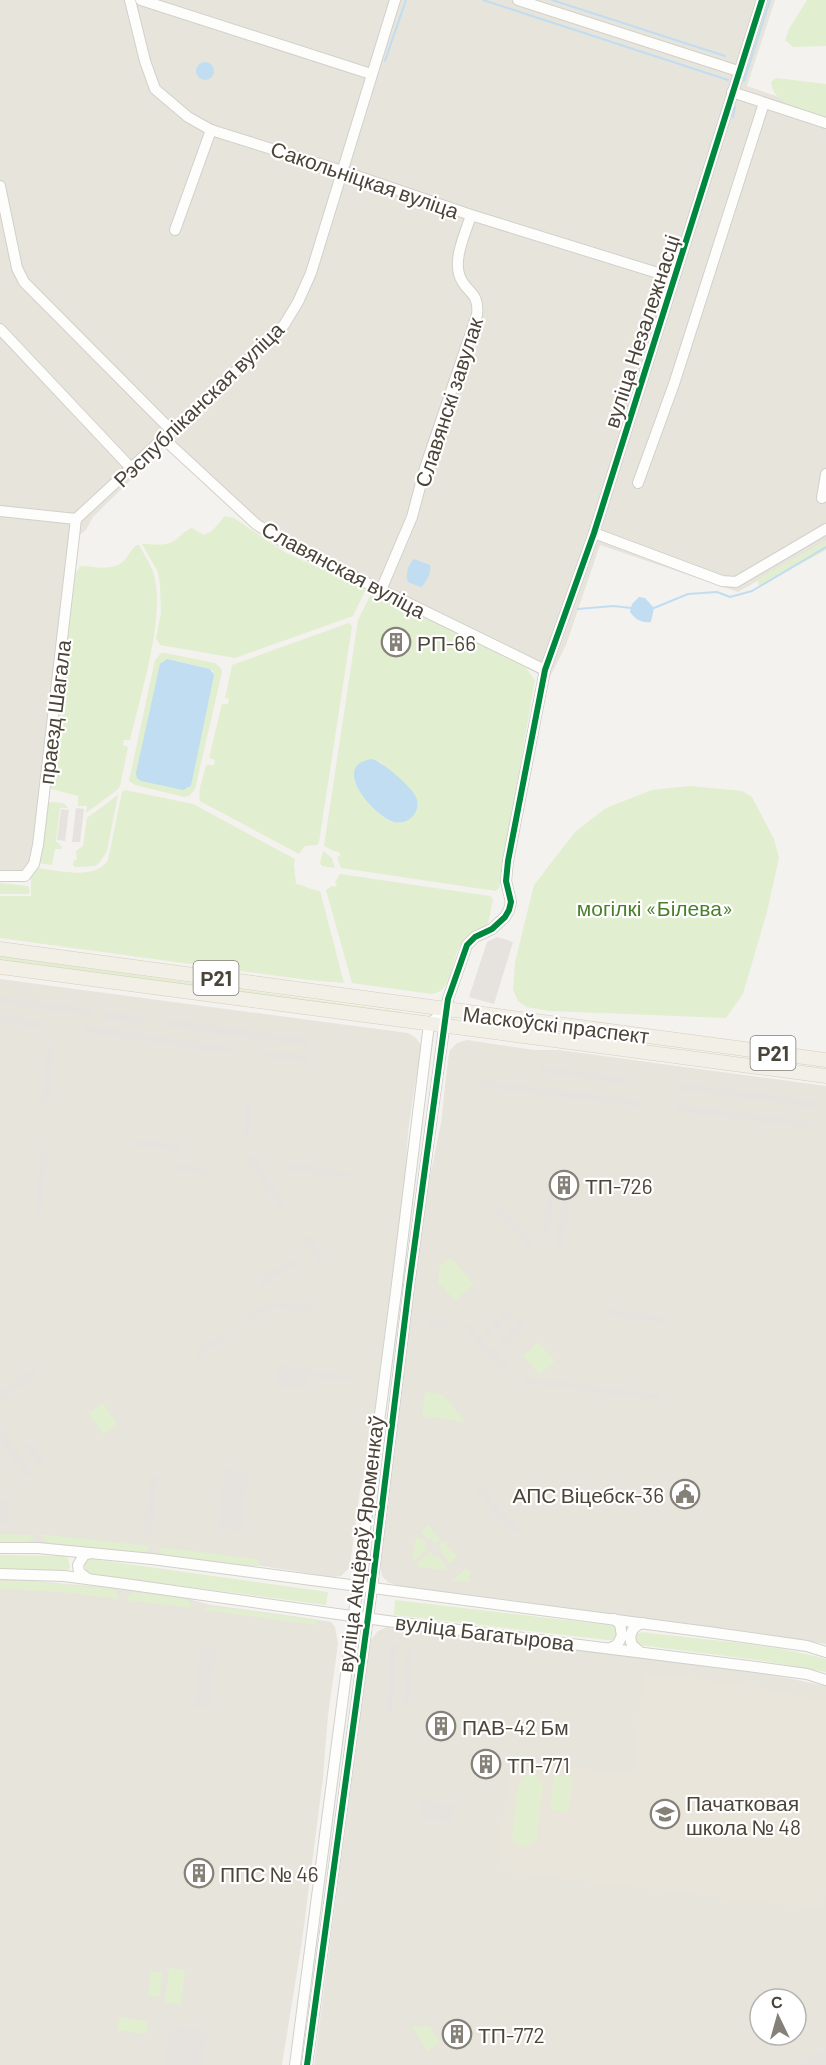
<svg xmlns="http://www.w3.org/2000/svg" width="826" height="2065" viewBox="0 0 826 2065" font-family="Barlow,sans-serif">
	<rect width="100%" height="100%" fill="#f4f2ee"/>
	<g fill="#e7e4dc" fill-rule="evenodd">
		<polygon points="0,0 775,0 747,86 826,113 826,541 738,592 600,545 566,645 549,679 403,609 377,593 296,556 254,529 164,447 93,517 86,530 68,543 35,841 29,862 20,872 0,872"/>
		<polygon points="0,979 408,1033 416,1038 421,1045 422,1054 415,1084 408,1132 405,1180 367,1467 360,1490 350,1567 341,1576 332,1577 262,1566 231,1565 143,1553 48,1543 0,1544"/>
		<polygon points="467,1040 534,1050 559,1050 826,1086 826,1644 751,1632 527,1606 519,1601 398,1586 388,1582 382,1576 380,1565 390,1493 389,1469 428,1186 441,1123 448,1059 450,1050 457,1043"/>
		<polygon points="0,1580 23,1580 102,1587 185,1598 211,1605 307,1618 331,1622 335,1627 338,1644 328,1715 323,1778 302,1941 282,2065 0,2065"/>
		<path d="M 387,1627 L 758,1672 L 826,1686 L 826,2065 L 314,2065 L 370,1641 L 378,1631 ZM 760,1999 L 796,1999 L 796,2035 L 760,2035 Z"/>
	</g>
	<polygon fill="#eae5da" points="644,1673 762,1688 826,1702 826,1886 823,1909 509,1872 500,1863 498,1853 511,1760 633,1774"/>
	<g fill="#e1eecf" fill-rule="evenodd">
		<polygon points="807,0 826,0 826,46 793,47 785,40 789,29"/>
		<path d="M 776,78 L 826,84 L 826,119 C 808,113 772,104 771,82 Z"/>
		<path d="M 225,516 L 234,518 L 286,553 L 366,589 L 353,616 L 235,658 L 160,645 L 156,638 L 161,613 L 160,585 L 158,572 L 142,544 C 151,544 165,546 172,542 C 180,538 183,531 192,528 L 204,535 L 212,531 Z"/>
		<polygon points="826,541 826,550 759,587 758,579"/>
		<path d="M 136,545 L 139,545 C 144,555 153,567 155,579 C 164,622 140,696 130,740 L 124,740 L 123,745 L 128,747 L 120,786 L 117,790 L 86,813 L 87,806 L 78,806 L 78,796 L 51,789 L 49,784 L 76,573 L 80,566 C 95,566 111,572 124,561 C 128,556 131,550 136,545 Z"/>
		<path d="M 372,592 L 525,667 L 535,680 L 499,888 L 496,891 L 341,868 L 337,857 L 340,856 L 339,852 L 334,851 L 324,846 L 358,620 ZM 379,761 L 415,795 C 416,805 418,814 408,820 C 386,832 366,799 356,784 Z"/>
		<path d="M 349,623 L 352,626 L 319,842 L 317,845 L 305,846 L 299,854 L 200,801 C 197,790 204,776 206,765 L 214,765 L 215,760 L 209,758 L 222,704 L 228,704 L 229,699 L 225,698 L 232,665 Z"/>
		<path d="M 161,653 L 165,653 L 215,663 L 221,668 L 222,672 L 195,789 L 189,796 L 184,797 L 135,785 L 129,781 L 155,660 ZM 167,659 L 210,669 L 213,671 L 191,786 L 187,789 Z"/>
		<polygon points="690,786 742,791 752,797 774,839 779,858 767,912 743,994 726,1018 549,1011 526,1007 518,1001 513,990 515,962 534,885 575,832 606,808 652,790"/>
		<path d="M 125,790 L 193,804 L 295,859 L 294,865 L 296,884 C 301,884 311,890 320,891 L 344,983 L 308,980 L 0,938 L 0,896 L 31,896 L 31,876 L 37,868 C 58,870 95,881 108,860 L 122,792 Z"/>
		<polygon points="118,795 107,851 100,862 95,866 75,867 73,865 74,860 77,860 76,851 83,846 87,818"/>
		<polygon points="51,802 63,803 67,806 68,808 60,808 56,841 62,847 61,849 55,849 52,865 38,863 47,805"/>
		<polygon points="323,851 332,858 335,868 322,866 320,863"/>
		<path d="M 340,874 L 490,896 L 493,899 L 488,924 C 479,930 467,935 461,944 C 450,960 454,991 432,994 L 352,983 L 326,890 L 332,886 L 335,887 L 337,884 L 335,882 Z"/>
		<polygon points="0,883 28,886 30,892 28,894 0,894"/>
		<polygon points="0,956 402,1012 402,1016 0,962"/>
		<polygon points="450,1257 474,1284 455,1301 438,1282 440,1266"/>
		<polygon points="538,1342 555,1361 539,1375 523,1356"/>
		<polygon points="425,1392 443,1395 466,1422 422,1416"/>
		<polygon points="103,1403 117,1424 103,1434 88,1413"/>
		<polygon points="428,1525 440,1539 435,1543 431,1538 429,1540 421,1531"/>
		<polygon points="0,1534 34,1535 33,1539 29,1542 0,1542"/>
		<polygon points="42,1535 49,1535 149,1546 146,1552 143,1554 50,1543 45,1541"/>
		<polygon points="416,1538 421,1538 426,1543 424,1545 427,1549 414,1561 412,1559"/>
		<polygon points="443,1541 457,1557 450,1563 441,1553 442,1551 438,1545"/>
		<polygon points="158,1547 257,1559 261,1565 229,1565 162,1556"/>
		<polygon points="430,1552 435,1557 438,1556 446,1565 445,1570 418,1567 416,1564"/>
		<polygon points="0,1555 64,1556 68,1558 70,1567 68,1570 63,1571 0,1570"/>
		<polygon points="92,1559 328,1592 326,1605 92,1574 87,1572 84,1565 88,1560"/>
		<polygon points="465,1569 471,1572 469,1582 452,1581"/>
		<polygon points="0,1581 28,1581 112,1589 116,1591 119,1599 61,1592 0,1589"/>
		<polygon points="133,1592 187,1599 191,1604 191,1608 125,1600"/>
		<polygon points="395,1600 616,1626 619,1630 615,1640 607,1640 394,1615"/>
		<polygon points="209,1606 317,1620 316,1625 203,1610"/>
		<path d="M 642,1632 C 703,1640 767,1643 826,1659 L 826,1672 L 757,1660 L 639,1645 L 635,1642 L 636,1634 Z"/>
		<polygon points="532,1775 539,1778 543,1785 537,1837 533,1844 523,1848 516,1844 512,1838 518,1785 525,1776"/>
		<polygon points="554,1775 573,1777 569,1812 550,1810"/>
		<polygon points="169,1968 185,1970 181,2004 165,2003"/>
		<polygon points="151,1971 162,1973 160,1997 148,1996"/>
		<polygon points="119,2017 148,2021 146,2034 117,2030"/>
		<polygon points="411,2026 430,2027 440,2042 428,2051"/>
	</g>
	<g fill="#e6e3df">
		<polygon points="76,808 84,809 80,842 72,842"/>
		<polygon points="61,809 69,810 65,841 57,840"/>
		<polygon points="497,937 513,942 494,1004 469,997 487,942"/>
		<polygon points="0,997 91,1009 91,1016 0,1004"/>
		<polygon points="103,1011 146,1017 145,1025 102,1019"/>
		<polygon points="0,1015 42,1021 41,1028 0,1023"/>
		<polygon points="166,1019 309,1039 308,1046 165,1027"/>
		<polygon points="84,1025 231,1047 230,1054 83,1032"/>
		<polygon points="48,1048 55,1049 48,1105 40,1104"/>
		<polygon points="266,1050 307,1056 306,1063 265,1057"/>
		<polygon points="541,1066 628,1077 627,1084 541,1073"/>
		<polygon points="479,1080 640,1100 639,1107 478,1087"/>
		<polygon points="681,1083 818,1101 817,1108 680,1090"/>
		<polygon points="246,1102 253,1103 248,1137 241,1136"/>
		<polygon points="676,1104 810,1121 809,1128 675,1111"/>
		<polygon points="134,1139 181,1145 180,1152 133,1146"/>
		<polygon points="42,1146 49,1147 41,1214 34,1213"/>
		<polygon points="252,1155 287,1207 281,1212 246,1159"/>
		<polygon points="286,1162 350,1172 349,1179 285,1170"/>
		<polygon points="173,1164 207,1168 206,1175 172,1171"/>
		<polygon points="548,1192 555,1192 549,1235 542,1234"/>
		<polygon points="563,1196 570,1197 564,1246 556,1245"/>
		<polygon points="497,1202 533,1242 528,1247 492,1207"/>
		<polygon points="309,1236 324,1259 318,1263 303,1240"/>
		<polygon points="290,1258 295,1264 261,1287 257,1281"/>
		<polygon points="271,1302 311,1305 310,1312 273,1309 263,1312 245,1327 241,1321 261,1305"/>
		<polygon points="508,1309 513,1314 488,1336 483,1331"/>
		<polygon points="609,1309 666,1316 665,1323 608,1316"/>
		<polygon points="428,1319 449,1321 448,1328 427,1326"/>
		<polygon points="522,1320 526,1326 501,1348 497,1342"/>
		<polygon points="469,1324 509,1368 504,1373 464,1328"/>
		<polygon points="224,1332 228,1338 199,1357 195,1351"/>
		<polygon points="279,1365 352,1376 351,1382 307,1376 305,1389 276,1385"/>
		<polygon points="34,1369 38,1375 0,1401 0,1392"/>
		<polygon points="524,1377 659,1394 658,1400 523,1383"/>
		<polygon points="0,1427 32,1473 26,1477 0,1440"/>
		<polygon points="30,1441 46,1464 40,1468 24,1446"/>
		<polygon points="225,1469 248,1472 241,1531 217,1528"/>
		<polygon points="150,1475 159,1476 152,1536 143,1535"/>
		<polygon points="481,1487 520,1530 514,1535 476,1492"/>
		<polygon points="9,1499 9,1522 0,1523 0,1500"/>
		<polygon points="389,1644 399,1645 392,1713 385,1713 390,1662 387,1661"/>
		<polygon points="201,1646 217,1648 209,1709 193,1707"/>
		<polygon points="407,1650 414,1650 409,1704 402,1704"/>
		<polygon points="422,1801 455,1804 453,1823 420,1819"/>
		<polygon points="170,2025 208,2031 203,2065 164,2065"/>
		<polygon points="826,2047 826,2065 800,2065"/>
	</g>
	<g fill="#c0ddf1">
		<circle cx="205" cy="71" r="9"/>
		<path d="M 414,559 L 430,565 C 432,572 426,583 421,587 L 408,582 C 405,575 408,564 414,559 Z"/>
		<path d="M 639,597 L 645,598 L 654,608 L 651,622 C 641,623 636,620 630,612 L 632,604 Z"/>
		<polygon points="167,659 210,669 214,675 191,786 183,790 141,781 137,778 136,773 160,664"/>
		<path d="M 372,759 C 384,763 408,784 415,795 C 424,811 407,828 391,821 C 372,813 330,765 372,759 Z"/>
	</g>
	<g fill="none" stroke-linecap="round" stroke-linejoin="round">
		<g stroke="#c0ddf1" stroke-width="2">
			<polyline points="483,0 728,80"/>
			<polyline points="552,0 725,56"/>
			<polyline points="385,61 406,0"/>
			<polyline points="744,81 770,0"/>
			<polyline points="733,117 735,107"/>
			<polyline points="654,608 688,594 717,592 730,597 752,591 826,547"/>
			<polyline points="578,609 613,606 631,608"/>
		</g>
		<g stroke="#d2d0cb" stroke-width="12">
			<g id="minor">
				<polyline points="130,0 145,61 155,89 188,117 211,130 342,171 471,215 674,278"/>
				<polyline points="141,0 371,74"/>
				<polyline points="518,0 738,71"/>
				<polyline points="732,92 826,123"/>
				<polyline points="0,186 17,268 24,282 172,431"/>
				<polyline points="175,230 211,130"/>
				<polyline points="0,329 131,468"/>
				<polyline points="164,439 256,524 283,542 545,670"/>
				<polyline points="638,483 674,384 764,103"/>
				<polyline points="822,498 826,474"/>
				<polyline points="0,511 76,519 234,373 284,325 298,302 311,273 395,0"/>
				<polyline points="594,533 722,581 736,582 826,529"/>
				<path d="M 381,590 L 412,517 L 425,468 L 477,315 C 480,290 464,293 459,274 C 454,256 466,232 471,215"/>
				<polyline points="0,876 25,876 34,864 38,845 76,519"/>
				<polyline points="0,1548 38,1548 152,1559 708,1632 807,1646 826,1652"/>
				<polyline points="0,1574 64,1576 125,1584 387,1621 748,1666 807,1674 826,1680"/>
				<polyline points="88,1579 79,1572 78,1565 84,1555 91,1553"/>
				<polyline points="610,1648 617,1645 622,1636 620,1624 614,1619"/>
				<path d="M 640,1652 L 632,1645 C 628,1635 632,1626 643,1623"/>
				<polyline points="295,2065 397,1284 429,1024 446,1010"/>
				<polyline points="307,2065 372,1588 409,1286 448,999 467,945 475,937 492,929 505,917 509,910 511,902 506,881 508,861 545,670 594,533 762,0"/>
			</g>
		</g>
		<g stroke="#d6cebb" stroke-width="15">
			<g id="major">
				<polyline points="0,949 826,1060"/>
				<polyline points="0,967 826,1076"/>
			</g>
		</g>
		<use href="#minor" stroke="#fdfdfc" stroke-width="10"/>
		<use href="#major" stroke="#f2efe6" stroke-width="14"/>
		<g stroke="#fff" stroke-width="10">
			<polyline id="cycleway" points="307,2065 372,1588 409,1286 448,999 467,945 475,937 492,929 505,917 509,910 511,902 506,881 508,861 545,670 594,533 762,0"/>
		</g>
		<use href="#cycleway" stroke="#00873e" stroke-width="6"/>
	</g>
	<defs>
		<g id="building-ring" transform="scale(1.5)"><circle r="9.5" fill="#fff" stroke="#868178" stroke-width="1.5"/><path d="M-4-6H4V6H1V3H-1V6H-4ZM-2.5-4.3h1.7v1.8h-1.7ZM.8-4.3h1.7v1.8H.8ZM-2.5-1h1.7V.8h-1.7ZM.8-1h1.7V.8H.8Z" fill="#868178"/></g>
		<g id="civic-ring" transform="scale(1.5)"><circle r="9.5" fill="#fff" stroke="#868178" stroke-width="1.5"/><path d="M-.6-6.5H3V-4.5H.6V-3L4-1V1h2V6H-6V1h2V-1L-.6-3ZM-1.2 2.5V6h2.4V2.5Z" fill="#868178"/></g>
		<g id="school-ring" transform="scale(1.5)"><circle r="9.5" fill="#fff" stroke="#868178" stroke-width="1.5"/><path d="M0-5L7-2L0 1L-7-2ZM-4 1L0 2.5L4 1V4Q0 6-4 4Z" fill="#868178"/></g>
	</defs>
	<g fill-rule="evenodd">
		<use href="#building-ring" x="396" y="642"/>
		<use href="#building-ring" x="564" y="1185"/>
		<use href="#civic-ring" x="685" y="1494"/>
		<use href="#building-ring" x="441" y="1726"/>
		<use href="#building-ring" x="486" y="1764"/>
		<use href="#school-ring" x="665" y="1814"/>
		<use href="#building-ring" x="199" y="1873"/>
		<use href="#building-ring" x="457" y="2034"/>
	</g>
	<g text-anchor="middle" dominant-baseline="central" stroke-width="4.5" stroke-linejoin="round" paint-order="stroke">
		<g fill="#fff" stroke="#817c74" stroke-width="1.5">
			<rect x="193.5" y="961" width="45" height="34" rx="4.5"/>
			<rect x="750.5" y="1036" width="45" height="34" rx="4.5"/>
		</g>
		<g font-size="20" font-weight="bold" fill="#4b4439">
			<text x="216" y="978">Р21</text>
			<text x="773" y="1053">Р21</text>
		</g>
		<g font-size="21" fill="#4b4439" stroke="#fff">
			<text transform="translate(365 179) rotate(19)">Сакольніцкая вуліца</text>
			<text transform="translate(641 331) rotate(-72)">вуліца Незалежнасці</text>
			<text transform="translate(448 402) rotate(-72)">Славянскі завулак</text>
			<text transform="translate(198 404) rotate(-44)">Рэспубліканская вуліца</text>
			<text transform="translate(344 569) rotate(28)">Славянская вуліца</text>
			<text transform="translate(54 712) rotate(-83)">праезд Шагала</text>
			<text transform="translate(556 1024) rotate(7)">Маскоўскі праспект</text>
			<text transform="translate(360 1544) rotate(-83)">вуліца Акцёраў Яроменкаў</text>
			<text transform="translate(485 1632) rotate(7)">вуліца Багатырова</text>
		</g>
		<g font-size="21" fill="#4b4439" stroke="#fff" text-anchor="start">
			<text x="417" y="642">РП-66</text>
			<text x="585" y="1185">ТП-726</text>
			<text x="664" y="1494" text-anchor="end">АПС Віцебск-36</text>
			<text x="462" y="1726">ПАВ-42 Бм</text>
			<text x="507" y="1764">ТП-771</text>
			<text x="686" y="1802">Пачатковая<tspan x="686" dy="24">школа № 48</tspan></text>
			<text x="220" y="1873">ППС № 46</text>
			<text x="478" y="2034">ТП-772</text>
		</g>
		<g font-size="21" fill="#4a7f2a" stroke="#fff">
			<text x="655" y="907">могілкі «Білева»</text>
		</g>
	</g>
	<g transform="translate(778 2017) rotate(355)"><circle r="28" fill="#ffffff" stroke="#b7b4b0" stroke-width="1.5"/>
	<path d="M0-4.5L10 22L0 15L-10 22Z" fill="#868178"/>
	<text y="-9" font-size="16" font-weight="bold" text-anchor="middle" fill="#4b4439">С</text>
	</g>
</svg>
